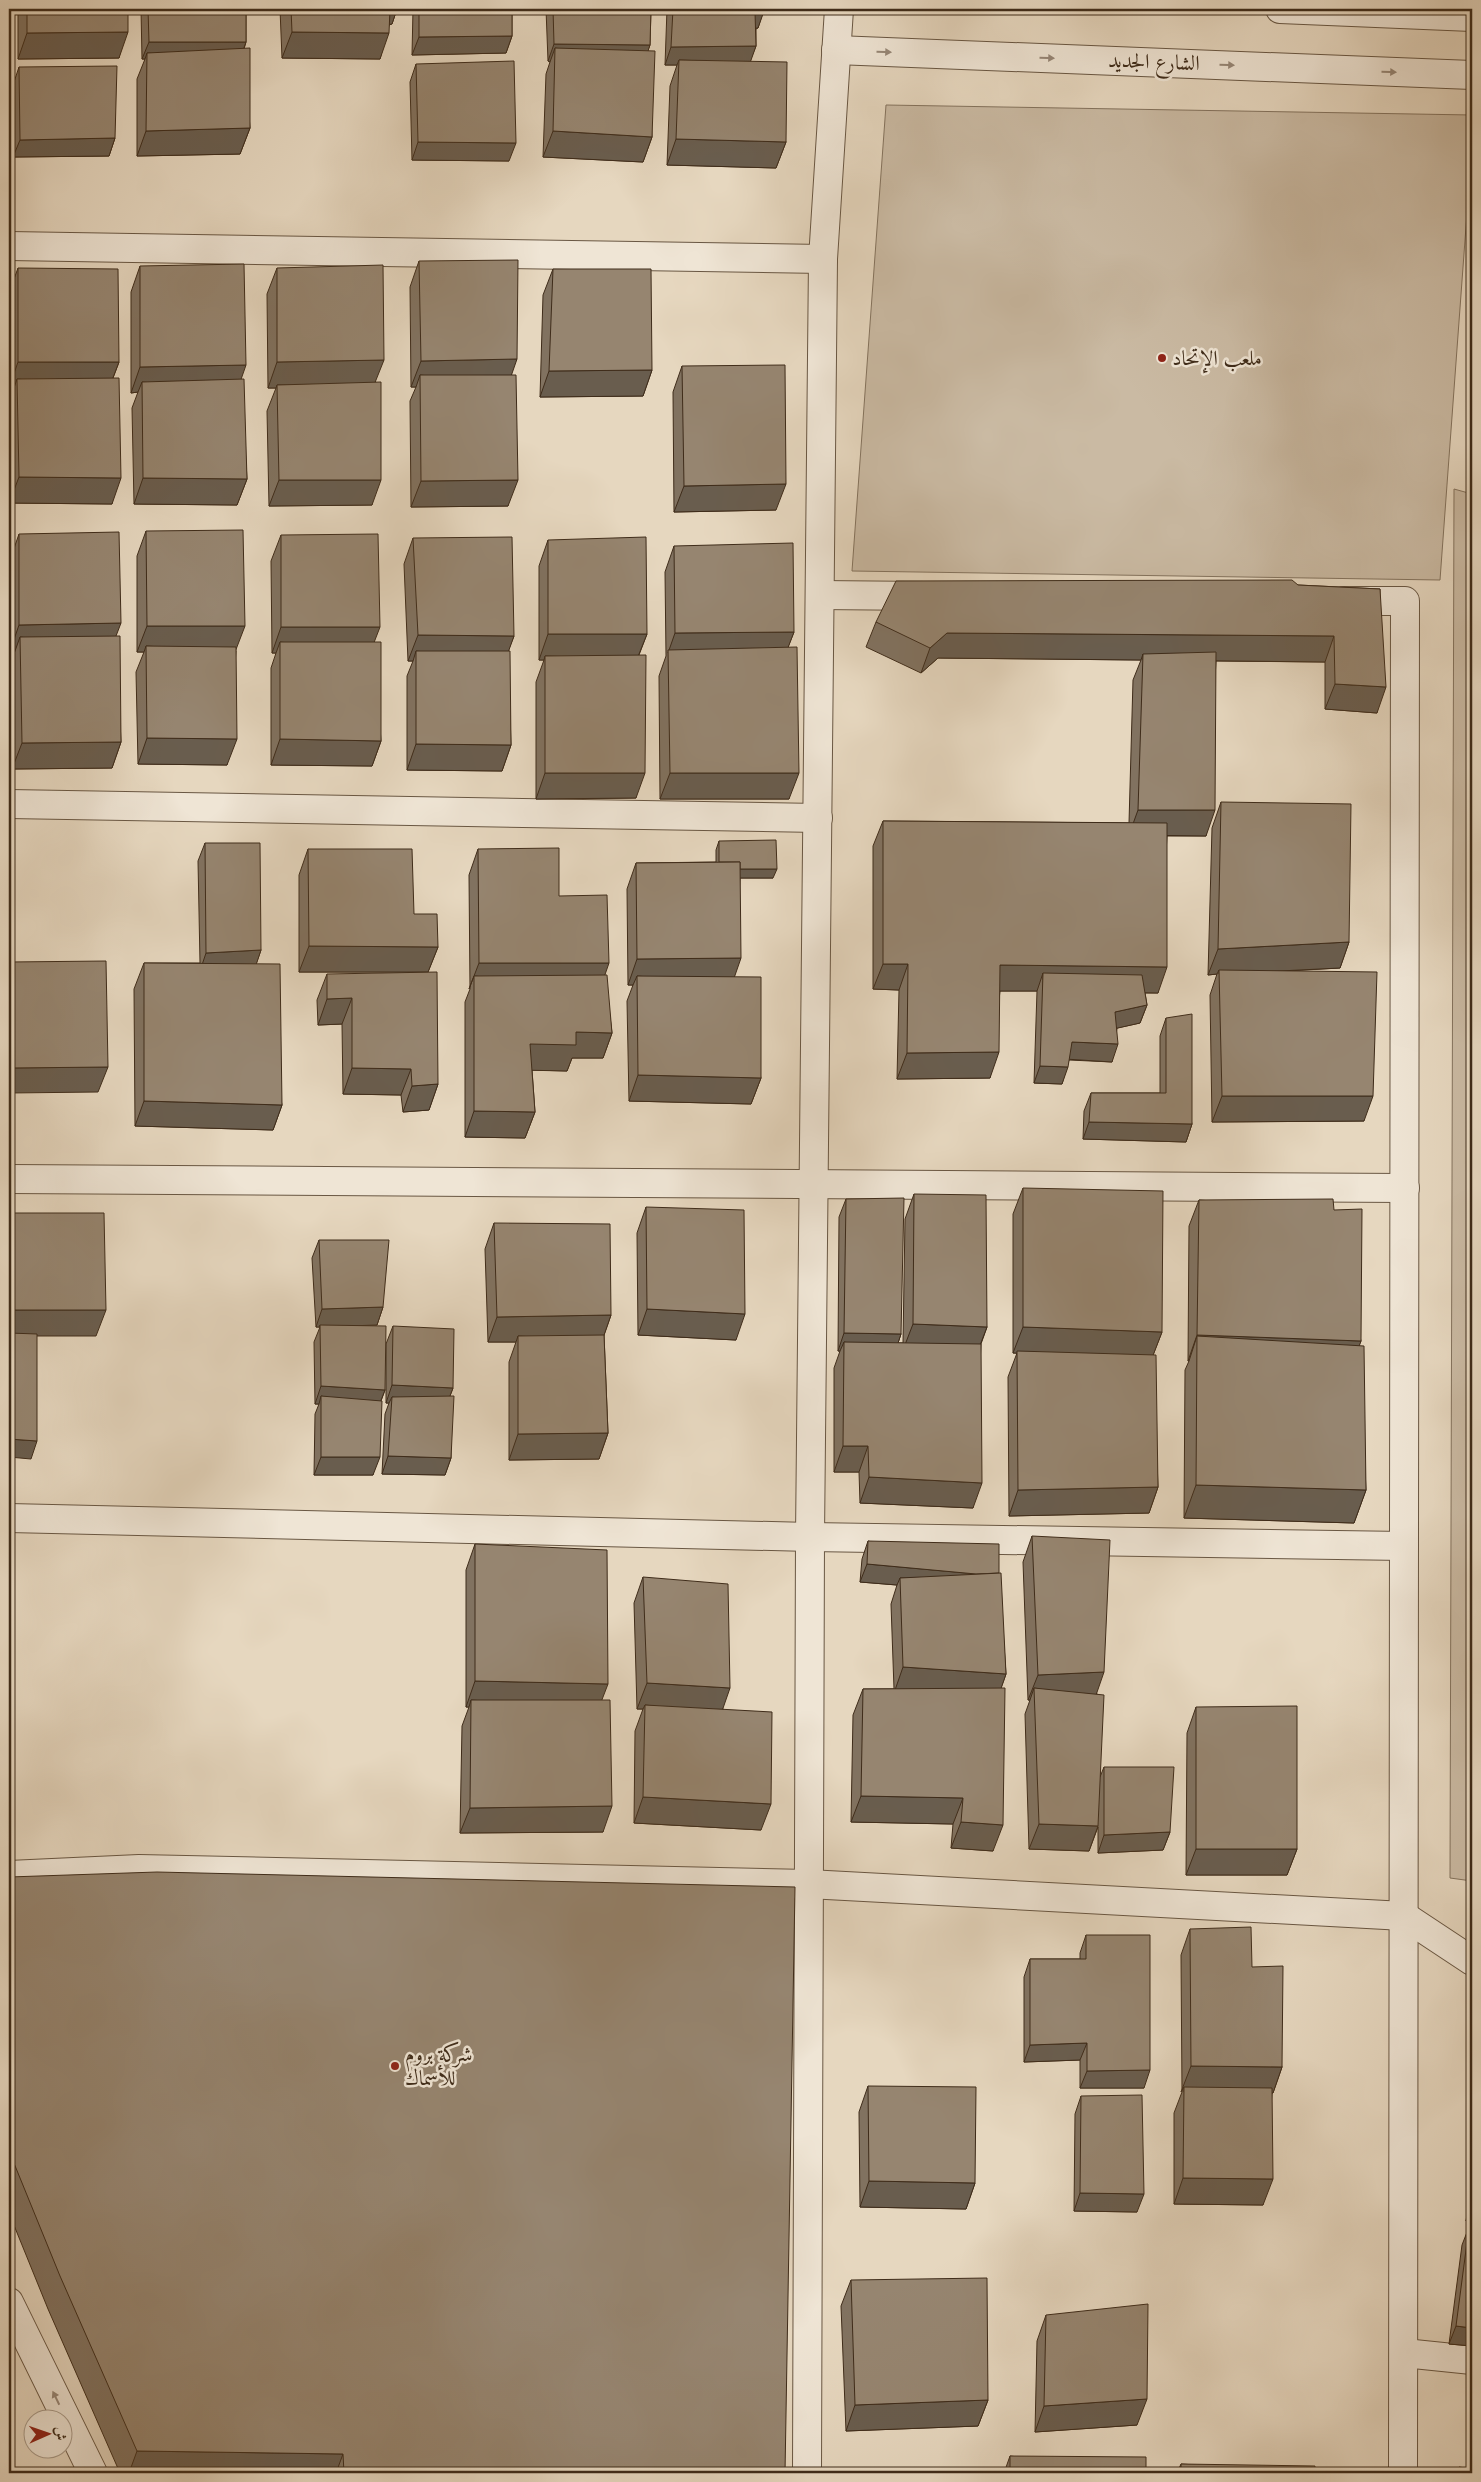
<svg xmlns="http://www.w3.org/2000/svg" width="1481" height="2482" viewBox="0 0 1481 2482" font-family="Cardo,Amiri,serif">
	<rect width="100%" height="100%" fill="#e6d7bf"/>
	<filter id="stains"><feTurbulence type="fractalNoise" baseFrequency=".004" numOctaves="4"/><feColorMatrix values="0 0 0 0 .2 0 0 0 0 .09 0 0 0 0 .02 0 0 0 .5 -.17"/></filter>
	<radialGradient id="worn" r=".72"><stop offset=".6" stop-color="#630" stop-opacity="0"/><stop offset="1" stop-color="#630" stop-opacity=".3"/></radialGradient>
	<g fill="#cabaa3" stroke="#84735e">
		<polygon points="886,105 1472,115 1472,145 1440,580 852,571"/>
		<polygon points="1454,489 1472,494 1472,1881 1450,1878"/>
	</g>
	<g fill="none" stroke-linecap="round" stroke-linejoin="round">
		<g stroke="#695743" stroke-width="30">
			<g id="minor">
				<polyline points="1280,9 1472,17"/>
				<polyline points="836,50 1472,75"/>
				<polyline points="9,246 823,259"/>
				<polyline points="820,595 926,596"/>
				<polyline points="1344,601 1405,601 1403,2473"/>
				<polyline points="9,804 818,818"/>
				<polyline points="9,1179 1405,1188"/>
				<polyline points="9,1518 810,1537 1404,1546"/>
				<polyline points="9,1875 139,1869 808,1884 1404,1916 1472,1961"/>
				<polyline points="9,2302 93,2473"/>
				<polyline points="1404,2353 1472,2360"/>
				<polyline points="807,2473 810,1537 823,259 839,9"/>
			</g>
		</g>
		<use href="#minor" stroke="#efe5d5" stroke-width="28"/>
	</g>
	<g fill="#817260" stroke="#3f2c1a">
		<polygon points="18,9 128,9 119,58 18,59"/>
		<polygon points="141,9 246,9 246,42 244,49 250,128 240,154 137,156 137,79 145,59 142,59"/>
		<polygon points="280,9 397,9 392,24 389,25 380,59 282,58"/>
		<polygon points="413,9 512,9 512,36 506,53 412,55"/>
		<polygon points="546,9 651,9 650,45 648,50 652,137 643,162 543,157 546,74 550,62 548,61"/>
		<polygon points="667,9 764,9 758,28 756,29 756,46 750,61 786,142 776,168 667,165 670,86 677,65 665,65"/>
		<polygon points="416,64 509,161 412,160 410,82"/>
		<polygon points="19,67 115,138 109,156 13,157 13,85"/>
		<polygon points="419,261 512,375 508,506 411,507 410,401 416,387 411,387 410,287"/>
		<polygon points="140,266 241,379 247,479 237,505 134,504 132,408 138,392 131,393 131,292"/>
		<polygon points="18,268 119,362 113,378 112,504 9,503 9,401 14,388 9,388 9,293"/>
		<polygon points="277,268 376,382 372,505 269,506 267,411 276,388 268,388 267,294"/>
		<polygon points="553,269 652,370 643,396 540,397 543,295"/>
		<polygon points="682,366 776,510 674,512 673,392"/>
		<polygon points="146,531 236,651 227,765 138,764 136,672 144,652 137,652 137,556"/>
		<polygon points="19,534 116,636 121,742 112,768 12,769 11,662 15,651 10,651 10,560"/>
		<polygon points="281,535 374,642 381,741 372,766 271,765 271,668 276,653 272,653 271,561"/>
		<polygon points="413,538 514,636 508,651 511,745 502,771 407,770 407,676 413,661 408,661 404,564"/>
		<polygon points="548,540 647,634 639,655 636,798 536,799 536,682 544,660 539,660 539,566"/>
		<polygon points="674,546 794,632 788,647 789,799 660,799 659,676 666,656 665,572"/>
		<polygon points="1298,585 1380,589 1377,713 1325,709 1325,662 1216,661 1206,836 1167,836 1158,993 1145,993 1147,1005 1140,1023 1117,1028 1112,1062 1069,1060 1062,1084 1034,1083 1037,991 1000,991 990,1078 897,1079 899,990 873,989 873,846 883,821 1129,823 1133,680 1141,660 938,658 921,673 866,647 876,622"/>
		<polygon points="1221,802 1349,942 1340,968 1287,971 1364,1121 1212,1122 1210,995 1217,974 1208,975 1212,828"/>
		<polygon points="719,841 773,878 740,878 734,977 761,1078 751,1104 629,1101 627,1001 633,985 628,985 627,889 636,863 716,862 716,850"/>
		<polygon points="205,843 261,950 256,964 282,1105 273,1130 135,1126 134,989 144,963 200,963 198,861"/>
		<polygon points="308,849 414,914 438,947 428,972 299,972 299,875"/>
		<polygon points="478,849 559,896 605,975 612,1033 603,1058 572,1058 567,1071 532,1070 535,1112 525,1138 465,1137 465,1002 470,989 469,875"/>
		<polygon points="327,974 438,1084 429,1110 403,1112 401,1095 343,1094 342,1024 318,1025 317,1000"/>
		<polygon points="1166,1018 1192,1124 1186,1142 1083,1139 1084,1111 1091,1093 1160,1093 1160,1036"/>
		<polygon points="1023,1188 1162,1332 1153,1355 1158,1487 1149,1513 1009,1516 1008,1377 1017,1353 1013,1353 1013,1214"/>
		<polygon points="914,1194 987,1327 981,1344 973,1508 860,1503 859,1472 834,1472 834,1368 840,1351 838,1351 839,1217 846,1199 901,1334 898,1343 903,1343 905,1219"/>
		<polygon points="1199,1200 1334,1210 1361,1341 1359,1345 1366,1490 1354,1523 1184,1518 1185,1370 1189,1361 1188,1361 1189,1226"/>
		<polygon points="646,1207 736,1340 638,1335 637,1233"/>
		<polygon points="494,1223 611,1315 604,1335 608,1433 599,1459 509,1460 509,1362 516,1342 488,1342 485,1249"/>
		<polygon points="319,1240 383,1307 377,1325 357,1325 385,1390 381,1401 373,1475 314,1475 315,1414 319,1404 315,1404 314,1342 320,1327 316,1327 312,1258"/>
		<polygon points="393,1326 453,1388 450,1396 451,1458 445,1475 382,1474 385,1414 389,1403 386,1403 386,1344"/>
		<polygon points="1032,1536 1097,1694 1100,1777 1104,1767 1170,1832 1163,1850 1098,1853 1098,1827 1089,1851 1029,1849 1025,1714 1030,1700 1028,1700 1023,1562"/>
		<polygon points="868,1541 999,1573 1006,1674 1001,1688 993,1851 951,1848 953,1824 851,1822 853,1715 863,1689 894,1689 891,1604 897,1585 860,1582 862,1559"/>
		<polygon points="475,1544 602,1700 603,1832 460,1833 462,1726 469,1707 466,1707 466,1570"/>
		<polygon points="643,1577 723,1709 761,1830 634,1823 635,1731 643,1709 637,1709 634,1603"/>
		<polygon points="1196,1707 1297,1849 1287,1875 1186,1875 1187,1733"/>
		<polygon points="9,1877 785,2473 120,2473 48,2309 9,2213"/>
		<polygon points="1190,1929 1252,1967 1282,2067 1273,2093 1272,2093 1263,2205 1174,2204 1174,2113 1182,2092 1181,1955"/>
		<polygon points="1086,1935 1144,2088 1080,2088 1080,2060 1024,2062 1024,1977 1030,1959 1080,1959 1080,1953"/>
		<polygon points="868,2086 975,2183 966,2209 860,2207 859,2112"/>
		<polygon points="1081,2096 1137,2212 1074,2211 1075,2114"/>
		<polygon points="1472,2184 1472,2222 1466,2221"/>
		<polygon points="1469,2227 1472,2228 1472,2346 1449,2344 1462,2245"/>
		<polygon points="851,2280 988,2400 978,2426 846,2431 841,2306"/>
		<polygon points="1046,2315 1137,2425 1035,2432 1037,2341"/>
		<polygon points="1010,2456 1146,2473 1004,2473"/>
		<polygon points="1181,2464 1315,2473 1177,2473"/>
	</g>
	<g fill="#695d4e" stroke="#3f2c1a">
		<polygon points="387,9 397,9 392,24 381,26"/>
		<polygon points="764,11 758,28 748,29 755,12"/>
		<polygon points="128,32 119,58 18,59 27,33"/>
		<polygon points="292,32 389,33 380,59 282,58"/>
		<polygon points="512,36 506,53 412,55 419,37"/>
		<polygon points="149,42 246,42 240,59 147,53 145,59 142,59"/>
		<polygon points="554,44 650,45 644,63 555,48 550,62 548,61"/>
		<polygon points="756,46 750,63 679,60 677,65 665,65 671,47"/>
		<polygon points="250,128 240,154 137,156 146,131"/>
		<polygon points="553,131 652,137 643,162 543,157"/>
		<polygon points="115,138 109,156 13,157 20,140"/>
		<polygon points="676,139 786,142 776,168 667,165"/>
		<polygon points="418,142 516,143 509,161 412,160"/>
		<polygon points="517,359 508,385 420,375 416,387 411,387 421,361"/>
		<polygon points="384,360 374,385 277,385 276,388 268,388 277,362"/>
		<polygon points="18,362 119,362 109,388 17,379 14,388 9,388"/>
		<polygon points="246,365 237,391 142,382 138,392 131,393 140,367"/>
		<polygon points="652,370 643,396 540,397 549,371"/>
		<polygon points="19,477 121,478 112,504 9,503"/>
		<polygon points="143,478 247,479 237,505 134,504"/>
		<polygon points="279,480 381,480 372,505 269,506"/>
		<polygon points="518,480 508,506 411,507 421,481"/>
		<polygon points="786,484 776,510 674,512 684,486"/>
		<polygon points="121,623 111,649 20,637 15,651 10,651 19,625"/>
		<polygon points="147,626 245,626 235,652 146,646 144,652 137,652"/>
		<polygon points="281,627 380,627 370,653 280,642 276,653 272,653"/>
		<polygon points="794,632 784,658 668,653 675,633"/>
		<polygon points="947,633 1334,636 1325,662 1143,660 1143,654 1141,660 938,658 921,673 930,648"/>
		<polygon points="548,634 647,634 637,659 545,656 544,660 539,660"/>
		<polygon points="418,635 514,636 505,661 416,651 413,661 408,661"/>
		<polygon points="1335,684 1386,687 1377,713 1325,709"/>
		<polygon points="147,738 237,739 227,765 138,764"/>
		<polygon points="280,739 381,741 372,766 271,765"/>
		<polygon points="121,742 112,768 12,769 22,743"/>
		<polygon points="416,744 511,745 502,771 407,770"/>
		<polygon points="545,773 645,773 636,798 536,799"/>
		<polygon points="670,773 799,773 789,799 660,799"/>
		<polygon points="1138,810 1215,810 1206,836 1129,835"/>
		<polygon points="719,869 777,869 773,878 715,878"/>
		<polygon points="1349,942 1340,968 1219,974 1219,970 1217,974 1208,975 1218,949"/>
		<polygon points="309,946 438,947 428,972 299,972"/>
		<polygon points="261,950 255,968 200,971 206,953"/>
		<polygon points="741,958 732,984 637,976 633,985 628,985 637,959"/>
		<polygon points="479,963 609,963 600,989 474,976 469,989"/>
		<polygon points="883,964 908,964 899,990 873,989"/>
		<polygon points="1000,965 1167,967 1158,993 1043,991 1043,973 1037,991 990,991"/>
		<polygon points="352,998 342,1024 318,1025 327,999"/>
		<polygon points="1147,1005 1140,1023 1109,1030 1115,1012"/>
		<polygon points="576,1032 612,1033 603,1058 572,1058 567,1071 520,1070 530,1044"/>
		<polygon points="1072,1042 1118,1044 1112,1062 1065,1059"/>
		<polygon points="999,1052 990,1078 897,1079 907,1053"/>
		<polygon points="1040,1066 1068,1067 1062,1084 1034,1083"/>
		<polygon points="108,1067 98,1092 9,1093 9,1068"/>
		<polygon points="352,1068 411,1069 401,1095 343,1094"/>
		<polygon points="638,1075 761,1078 751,1104 629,1101"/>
		<polygon points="438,1084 429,1110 403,1112 412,1086"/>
		<polygon points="1222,1096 1373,1096 1364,1121 1212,1122"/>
		<polygon points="144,1101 282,1105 273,1130 135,1126"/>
		<polygon points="474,1111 535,1112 525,1138 465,1137"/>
		<polygon points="1089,1122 1192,1124 1186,1142 1083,1139"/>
		<polygon points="383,1307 377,1325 320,1327 320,1325 320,1327 316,1327 322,1309"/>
		<polygon points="647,1309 745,1314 736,1340 638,1335"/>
		<polygon points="9,1310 106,1310 96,1336 9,1336"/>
		<polygon points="611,1315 602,1341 518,1336 516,1342 488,1342 497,1317"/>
		<polygon points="913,1324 987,1327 977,1353 903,1350"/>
		<polygon points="1023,1327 1162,1332 1152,1358 1013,1353"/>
		<polygon points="844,1333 901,1334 895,1352 844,1342 840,1351 838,1351"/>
		<polygon points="1197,1335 1361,1341 1352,1366 1197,1336 1189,1361 1188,1361"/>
		<polygon points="392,1385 453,1388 446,1406 392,1397 389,1403 386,1403"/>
		<polygon points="321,1386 385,1390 378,1408 321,1396 319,1404 315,1404"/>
		<polygon points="608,1433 599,1459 509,1460 518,1434"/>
		<polygon points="9,1439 37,1441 31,1459 9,1457"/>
		<polygon points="843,1446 868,1446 859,1472 834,1472"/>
		<polygon points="388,1456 451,1458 445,1475 382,1474"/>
		<polygon points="321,1457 380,1457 373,1475 314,1475"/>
		<polygon points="869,1477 982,1483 973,1508 860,1503"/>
		<polygon points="1196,1485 1366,1490 1354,1523 1184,1518"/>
		<polygon points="1158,1487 1149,1513 1009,1516 1018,1490"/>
		<polygon points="867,1564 999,1576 900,1578 897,1585 860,1582"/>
		<polygon points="903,1667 1006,1674 997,1700 894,1693"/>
		<polygon points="1104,1672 1095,1698 1034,1688 1030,1700 1028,1700 1038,1675"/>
		<polygon points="475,1681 608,1684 598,1710 471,1700 469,1707 466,1707"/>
		<polygon points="647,1683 730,1688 721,1714 645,1705 643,1709 637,1709"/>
		<polygon points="861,1796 963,1798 953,1824 851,1822"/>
		<polygon points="643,1797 771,1804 761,1830 634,1823"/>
		<polygon points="612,1806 603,1832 460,1833 470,1808"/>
		<polygon points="961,1822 1003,1825 993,1851 951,1848"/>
		<polygon points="1039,1824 1098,1826 1089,1851 1029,1849"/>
		<polygon points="1170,1832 1163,1850 1098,1853 1104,1835"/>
		<polygon points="1196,1849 1297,1849 1287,1875 1186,1875"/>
		<polygon points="1087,2043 1080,2060 1024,2062 1030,2045"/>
		<polygon points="1191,2066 1282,2067 1273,2093 1184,2092 1184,2087 1181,2092"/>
		<polygon points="1150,2070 1144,2088 1080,2088 1087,2071"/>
		<polygon points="1183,2178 1273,2179 1263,2205 1174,2204"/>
		<polygon points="869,2181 975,2183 966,2209 860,2207"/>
		<polygon points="1080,2193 1144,2194 1137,2212 1074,2211"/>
		<polygon points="1472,2205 1472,2222 1466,2221"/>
		<polygon points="1456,2326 1472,2328 1472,2346 1449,2344"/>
		<polygon points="1147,2399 1137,2425 1035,2432 1044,2406"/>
		<polygon points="988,2400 978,2426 846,2431 855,2405"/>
		<polygon points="137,2451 343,2454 336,2473 129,2473"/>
	</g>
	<g fill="#968570" stroke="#3f2c1a">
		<polygon points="27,9 128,9 128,32 27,33"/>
		<polygon points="148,9 246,9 246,42 149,42"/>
		<polygon points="291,9 390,9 389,33 292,32"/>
		<polygon points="419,9 512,9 512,36 419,37"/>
		<polygon points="553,9 651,9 650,45 554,44"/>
		<polygon points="673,9 764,9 764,11 755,12 756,46 671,47"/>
		<polygon points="250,48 250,128 146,131 147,53"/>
		<polygon points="555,48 655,51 652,137 553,131"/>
		<polygon points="679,60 787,62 786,142 676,139"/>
		<polygon points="514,61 516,143 418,142 416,64"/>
		<polygon points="117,66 115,138 20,140 19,67"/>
		<polygon points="518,260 517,359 421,361 419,261"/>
		<polygon points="244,264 246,365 140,367 140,266"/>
		<polygon points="383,265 384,360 277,362 277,268"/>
		<polygon points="18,268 118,269 119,362 18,362"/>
		<polygon points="553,269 651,269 652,370 549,371"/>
		<polygon points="785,365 786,484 684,486 682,366"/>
		<polygon points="420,375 516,375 518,480 421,481"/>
		<polygon points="119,378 121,478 19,477 17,379"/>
		<polygon points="244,379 247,479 143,478 142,382"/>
		<polygon points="381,382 381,480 279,480 277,385"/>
		<polygon points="243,530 245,626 147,626 146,531"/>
		<polygon points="119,532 121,623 19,625 19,534"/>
		<polygon points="378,534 380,627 281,627 281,535"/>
		<polygon points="512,537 514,636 418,635 413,538"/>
		<polygon points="646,537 647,634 548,634 548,540"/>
		<polygon points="793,543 794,632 675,633 674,546"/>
		<polygon points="1292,580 1298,585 1380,589 1386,687 1335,684 1334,636 947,633 930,648 876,622 896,581"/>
		<polygon points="120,636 121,742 22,743 20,637"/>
		<polygon points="280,642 381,642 381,741 280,739"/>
		<polygon points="146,646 236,647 237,739 147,738"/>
		<polygon points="797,647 799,773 670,773 668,650"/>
		<polygon points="416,651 510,651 511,745 416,744"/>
		<polygon points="1216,652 1215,810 1138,810 1143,654"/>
		<polygon points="646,655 645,773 545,773 545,656"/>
		<polygon points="1221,802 1351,804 1349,942 1218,949"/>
		<polygon points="883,821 1167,823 1167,967 1000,965 999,1052 907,1053 908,964 883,964"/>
		<polygon points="776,840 777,869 740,869 740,862 719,862 719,841"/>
		<polygon points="205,843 260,843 261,950 206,953"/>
		<polygon points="559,848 559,896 607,895 609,963 479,963 478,849"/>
		<polygon points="308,849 412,849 414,914 437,914 438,947 309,946"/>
		<polygon points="740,862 741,958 637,959 636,863"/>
		<polygon points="106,961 108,1067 9,1068 9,962"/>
		<polygon points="144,963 280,964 282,1105 144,1101"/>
		<polygon points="1219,970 1377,972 1373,1096 1222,1096"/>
		<polygon points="437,972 438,1084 412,1086 411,1069 352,1068 352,998 327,999 327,974"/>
		<polygon points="1043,973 1142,975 1147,1005 1115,1012 1118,1044 1072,1042 1068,1067 1040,1066"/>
		<polygon points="607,975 612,1033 576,1032 576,1045 530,1044 535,1112 474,1111 474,976"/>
		<polygon points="637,976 761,977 761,1078 638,1075"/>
		<polygon points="1192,1014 1192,1124 1089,1122 1091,1093 1166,1093 1166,1018"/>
		<polygon points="1023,1188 1163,1191 1162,1332 1023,1327"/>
		<polygon points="914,1194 986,1195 987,1327 913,1324"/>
		<polygon points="904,1198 901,1334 844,1333 846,1199"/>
		<polygon points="1333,1199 1334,1210 1362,1209 1361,1341 1197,1335 1199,1200"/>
		<polygon points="646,1207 744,1210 745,1314 647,1309"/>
		<polygon points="9,1213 104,1213 106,1310 9,1310"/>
		<polygon points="494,1223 610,1224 611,1315 497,1317"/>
		<polygon points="319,1240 389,1240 383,1307 322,1309"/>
		<polygon points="320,1325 386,1326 385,1390 321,1386"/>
		<polygon points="393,1326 454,1329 453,1388 392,1385"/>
		<polygon points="9,1333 37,1334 37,1441 9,1439"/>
		<polygon points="604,1335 608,1433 518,1434 518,1336"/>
		<polygon points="1197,1336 1364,1346 1366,1490 1196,1485"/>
		<polygon points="844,1342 981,1344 982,1483 869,1477 868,1446 843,1446"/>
		<polygon points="1017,1351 1156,1355 1158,1487 1018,1490"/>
		<polygon points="321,1396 382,1401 380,1457 321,1457"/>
		<polygon points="454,1396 451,1458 388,1456 392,1397"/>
		<polygon points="1032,1536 1110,1540 1104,1672 1038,1675"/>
		<polygon points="868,1541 999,1544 999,1573 976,1574 867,1564"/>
		<polygon points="475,1544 607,1550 608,1684 475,1681"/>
		<polygon points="1001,1573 1006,1674 903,1667 900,1578"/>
		<polygon points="643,1577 728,1584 730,1688 647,1683"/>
		<polygon points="1005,1688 1003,1825 961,1822 963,1798 861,1796 863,1689"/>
		<polygon points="1034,1688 1104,1695 1098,1826 1039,1824"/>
		<polygon points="471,1700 610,1700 612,1806 470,1808"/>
		<polygon points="645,1705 772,1712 771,1804 643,1797"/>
		<polygon points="1297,1706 1297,1849 1196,1849 1196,1707"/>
		<polygon points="1104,1767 1174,1767 1170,1832 1104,1835"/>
		<polygon points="157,1872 795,1887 785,2473 344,2473 343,2454 137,2451 60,2276 9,2151 9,1877"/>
		<polygon points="1251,1927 1252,1967 1283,1966 1282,2067 1191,2066 1190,1929"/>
		<polygon points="1086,1935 1150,1935 1150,2070 1087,2071 1087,2043 1030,2045 1030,1959 1086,1959"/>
		<polygon points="868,2086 976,2087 975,2183 869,2181"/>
		<polygon points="1184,2087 1272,2088 1273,2179 1183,2178"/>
		<polygon points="1142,2095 1144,2194 1080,2193 1081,2096"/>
		<polygon points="1469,2227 1472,2228 1472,2328 1456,2326"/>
		<polygon points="987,2278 988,2400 855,2405 851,2280"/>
		<polygon points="1148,2304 1147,2399 1044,2406 1046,2315"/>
		<polygon points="1010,2456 1146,2457 1146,2473 1010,2473"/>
		<polygon points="1181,2464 1315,2466 1315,2473 1181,2473"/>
		<polygon points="1459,2467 1472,2469 1472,2473 1458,2473"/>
		<rect x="842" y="2472" width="136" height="1"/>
	</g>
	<defs><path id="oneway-solid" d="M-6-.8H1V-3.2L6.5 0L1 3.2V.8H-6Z" transform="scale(1.25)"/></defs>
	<g fill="#978878">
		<use href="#oneway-solid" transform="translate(884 52) rotate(2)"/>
		<use href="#oneway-solid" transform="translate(1047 58) rotate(2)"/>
		<use href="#oneway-solid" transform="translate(1227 65) rotate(2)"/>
		<use href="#oneway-solid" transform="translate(1389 72) rotate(2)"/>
		<use href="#oneway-solid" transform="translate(56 2398) rotate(-116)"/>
	</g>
	<g fill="#8f2418" stroke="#efe5d5" stroke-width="2">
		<circle cx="1162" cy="358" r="5"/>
		<circle cx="395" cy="2066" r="5"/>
	</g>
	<g text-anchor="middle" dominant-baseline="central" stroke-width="5" stroke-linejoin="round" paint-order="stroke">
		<g font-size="21" fill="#3f2c1a" stroke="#efe5d5">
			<text transform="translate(1154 62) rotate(2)">الشارع الجديد</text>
		</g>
		<g font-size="21" fill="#3f2c1a" stroke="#efe5d5" text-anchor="start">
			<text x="1172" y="358">ملعب الإتحاد</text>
			<text x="405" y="2054">شركة بروم<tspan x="405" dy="24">للأسماك</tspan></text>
		</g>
	</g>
	<rect width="1481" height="2482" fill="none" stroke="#e6d7bf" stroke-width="30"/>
	<rect x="10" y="10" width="1461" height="2462" fill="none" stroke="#3f2c1a" stroke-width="2.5"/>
	<rect x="15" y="15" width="1451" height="2452" fill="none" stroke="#3f2c1a"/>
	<g transform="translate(48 2434) rotate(88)"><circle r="24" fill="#efe5d5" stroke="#a99b8a"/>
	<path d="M0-4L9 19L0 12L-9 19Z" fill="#8f2418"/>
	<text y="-8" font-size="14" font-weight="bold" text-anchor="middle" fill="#3f2c1a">ش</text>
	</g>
	<rect width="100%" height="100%" filter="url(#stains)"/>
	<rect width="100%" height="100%" fill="url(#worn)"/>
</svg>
